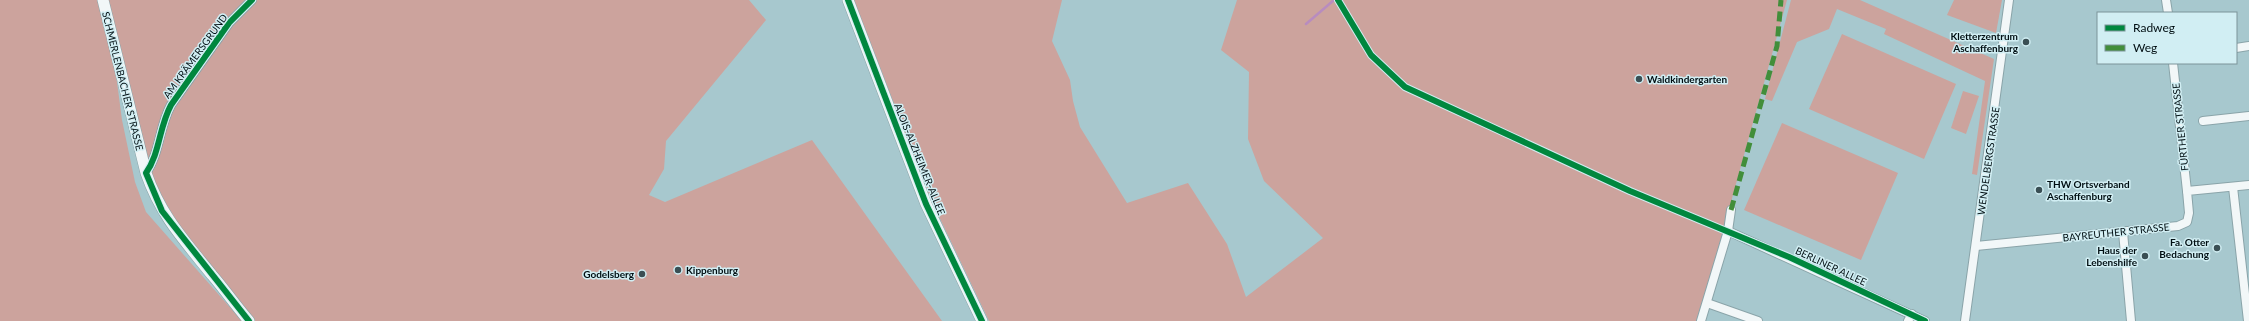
<svg xmlns="http://www.w3.org/2000/svg" width="2249" height="321" viewBox="0 0 2249 321" font-family="Lato,sans-serif">
	<rect width="100%" height="100%" fill="#a7c8ce"/>
	<g fill="#cca39d">
		<polygon points="0,0 99,0 117,82 122,120 135,182 146,212 242,321 0,321"/>
		<polygon points="106,0 749,0 766,20 666,141 664,169 649,195 665,202 812,140 942,321 253,321 167,209 154,183 118,37"/>
		<polygon points="854,0 1062,0 1052,41 1070,80 1073,101 1080,127 1127,203 1188,183 1227,244 1246,297 1323,238 1264,181 1248,139 1249,72 1221,50 1237,0 1787,0 1698,321 989,321 932,202"/>
		<polygon points="1791,0 1860,0 1994,59 1977,175 1972,174 1985,81 1884,34 1886,29 1837,9 1829,29 1797,42 1772,101 1765,99"/>
		<polygon points="1954,0 2002,0 1996,33 1947,15"/>
		<polygon points="1842,34 1956,84 1924,159 1809,109"/>
		<polygon points="1963,91 1979,96 1966,134 1951,128"/>
		<polygon points="1782,123 1898,173 1861,260 1744,210"/>
	</g>
	<g fill="none" stroke-linecap="round" stroke-linejoin="round">
		<polyline stroke="#b88cbf" stroke-width="2.5" points="1306,24 1334,0"/>
		<g stroke="#8aa4a9" stroke-width="10">
			<g id="street">
				<polyline points="2166,0 2168,13"/>
				<polyline points="2236,48 2249,46"/>
				<polyline points="2173,63 2187,191"/>
				<polyline points="2203,121 2249,116"/>
				<path d="M 146,173 C 160,153 159,127 171,105 L 229,23 L 252,0"/>
				<polyline points="2233,187 2248,321"/>
				<polyline points="1728,231 1925,321"/>
				<polyline points="2123,232 2131,321"/>
				<polyline points="1976,246 2178,226 2187,222 2189,213 2187,191 2249,185"/>
				<polyline points="1707,303 1758,321"/>
				<polyline points="1701,321 1728,231 1731,210"/>
				<polyline points="1908,321 1912,314"/>
				<polyline points="1965,321 2009,0"/>
			</g>
		</g>
		<g stroke="#8aa4a9" stroke-width="12">
			<g id="secondary">
				<path d="M 103,0 L 146,173 C 161,216 184,240 212,275 C 225,290 236,306 249,321"/>
				<polyline points="848,0 926,204 982,321"/>
			</g>
		</g>
		<use href="#street" stroke="#f2f7f8" stroke-width="8"/>
		<use href="#secondary" stroke="#f2f7f8" stroke-width="11"/>
		<polyline stroke="#428e3a" stroke-width="5" stroke-dasharray="10 5" stroke-linecap="butt" points="1731,210 1777,46 1781,0"/>
		<g stroke="#d1eef3" stroke-width="8">
			<g id="cycleway">
				<polyline points="848,0 926,204 982,321"/>
				<polyline points="1338,0 1371,55 1405,87 1630,191 1789,257 1925,321"/>
				<path d="M 249,321 L 162,211 L 146,173 C 160,153 159,127 171,105 L 229,23 L 252,0"/>
			</g>
		</g>
		<use href="#cycleway" stroke="#00873e" stroke-width="6"/>
	</g>
	<g fill="#3a4f54" stroke="#d1eef3" stroke-width="1.5">
		<circle cx="2026" cy="42" r="4"/>
		<circle cx="1639" cy="79" r="4"/>
		<circle cx="2039" cy="190" r="4"/>
		<circle cx="2217" cy="248" r="4"/>
		<circle cx="2145" cy="256" r="4"/>
		<circle cx="678" cy="270" r="4"/>
		<circle cx="642" cy="274" r="4"/>
	</g>
	<g text-anchor="middle" dominant-baseline="central" stroke-width="3" stroke-linejoin="round" paint-order="stroke">
		<g font-size="10" font-weight="bold" fill="#000e12" stroke="#d1eef3" text-anchor="end">
			<text x="2018" y="36">Kletterzentrum<tspan x="2018" dy="12">Aschaffenburg</tspan></text>
			<text x="1647" y="79" text-anchor="start">Waldkindergarten</text>
			<text x="2047" y="184" text-anchor="start">THW Ortsverband<tspan x="2047" dy="12">Aschaffenburg</tspan></text>
			<text x="2209" y="242">Fa. Otter<tspan x="2209" dy="12">Bedachung</tspan></text>
			<text x="2137" y="250">Haus der<tspan x="2137" dy="12">Lebenshilfe</tspan></text>
			<text x="686" y="270" text-anchor="start">Kippenburg</text>
			<text x="634" y="274">Godelsberg</text>
		</g>
		<g font-size="10" fill="#000e12" stroke="#d1eef3">
			<text transform="translate(195 56) rotate(-54)">AM KRÄMERSGRUND</text>
			<text transform="translate(123 81) rotate(76)">SCHMERLENBACHER STRASSE</text>
			<text transform="translate(2180 127) rotate(-96)">FÜRTHER STRASSE</text>
			<text transform="translate(920 159) rotate(68)">ALOIS-ALZHEIMER-ALLEE</text>
			<text transform="translate(1988 161) rotate(-82)">WENDELBERGSTRASSE</text>
			<text transform="translate(2116 232) rotate(-6)">BAYREUTHER STRASSE</text>
			<text transform="translate(1831 266) rotate(25)">BERLINER ALLEE</text>
		</g>
	</g>
	<rect x="2097" y="12" width="140" height="52" fill="#d1eef3" stroke="#7d9499"/>
	<rect x="2105" y="25" width="20" height="6" fill="#00873e" stroke="#7d9499"/>
	<text x="2133" y="32" font-size="12" fill="#000e12">Radweg</text>
	<rect x="2105" y="45" width="20" height="6" fill="#428e3a" stroke="#7d9499"/>
	<text x="2133" y="52" font-size="12" fill="#000e12">Weg</text>
</svg>
